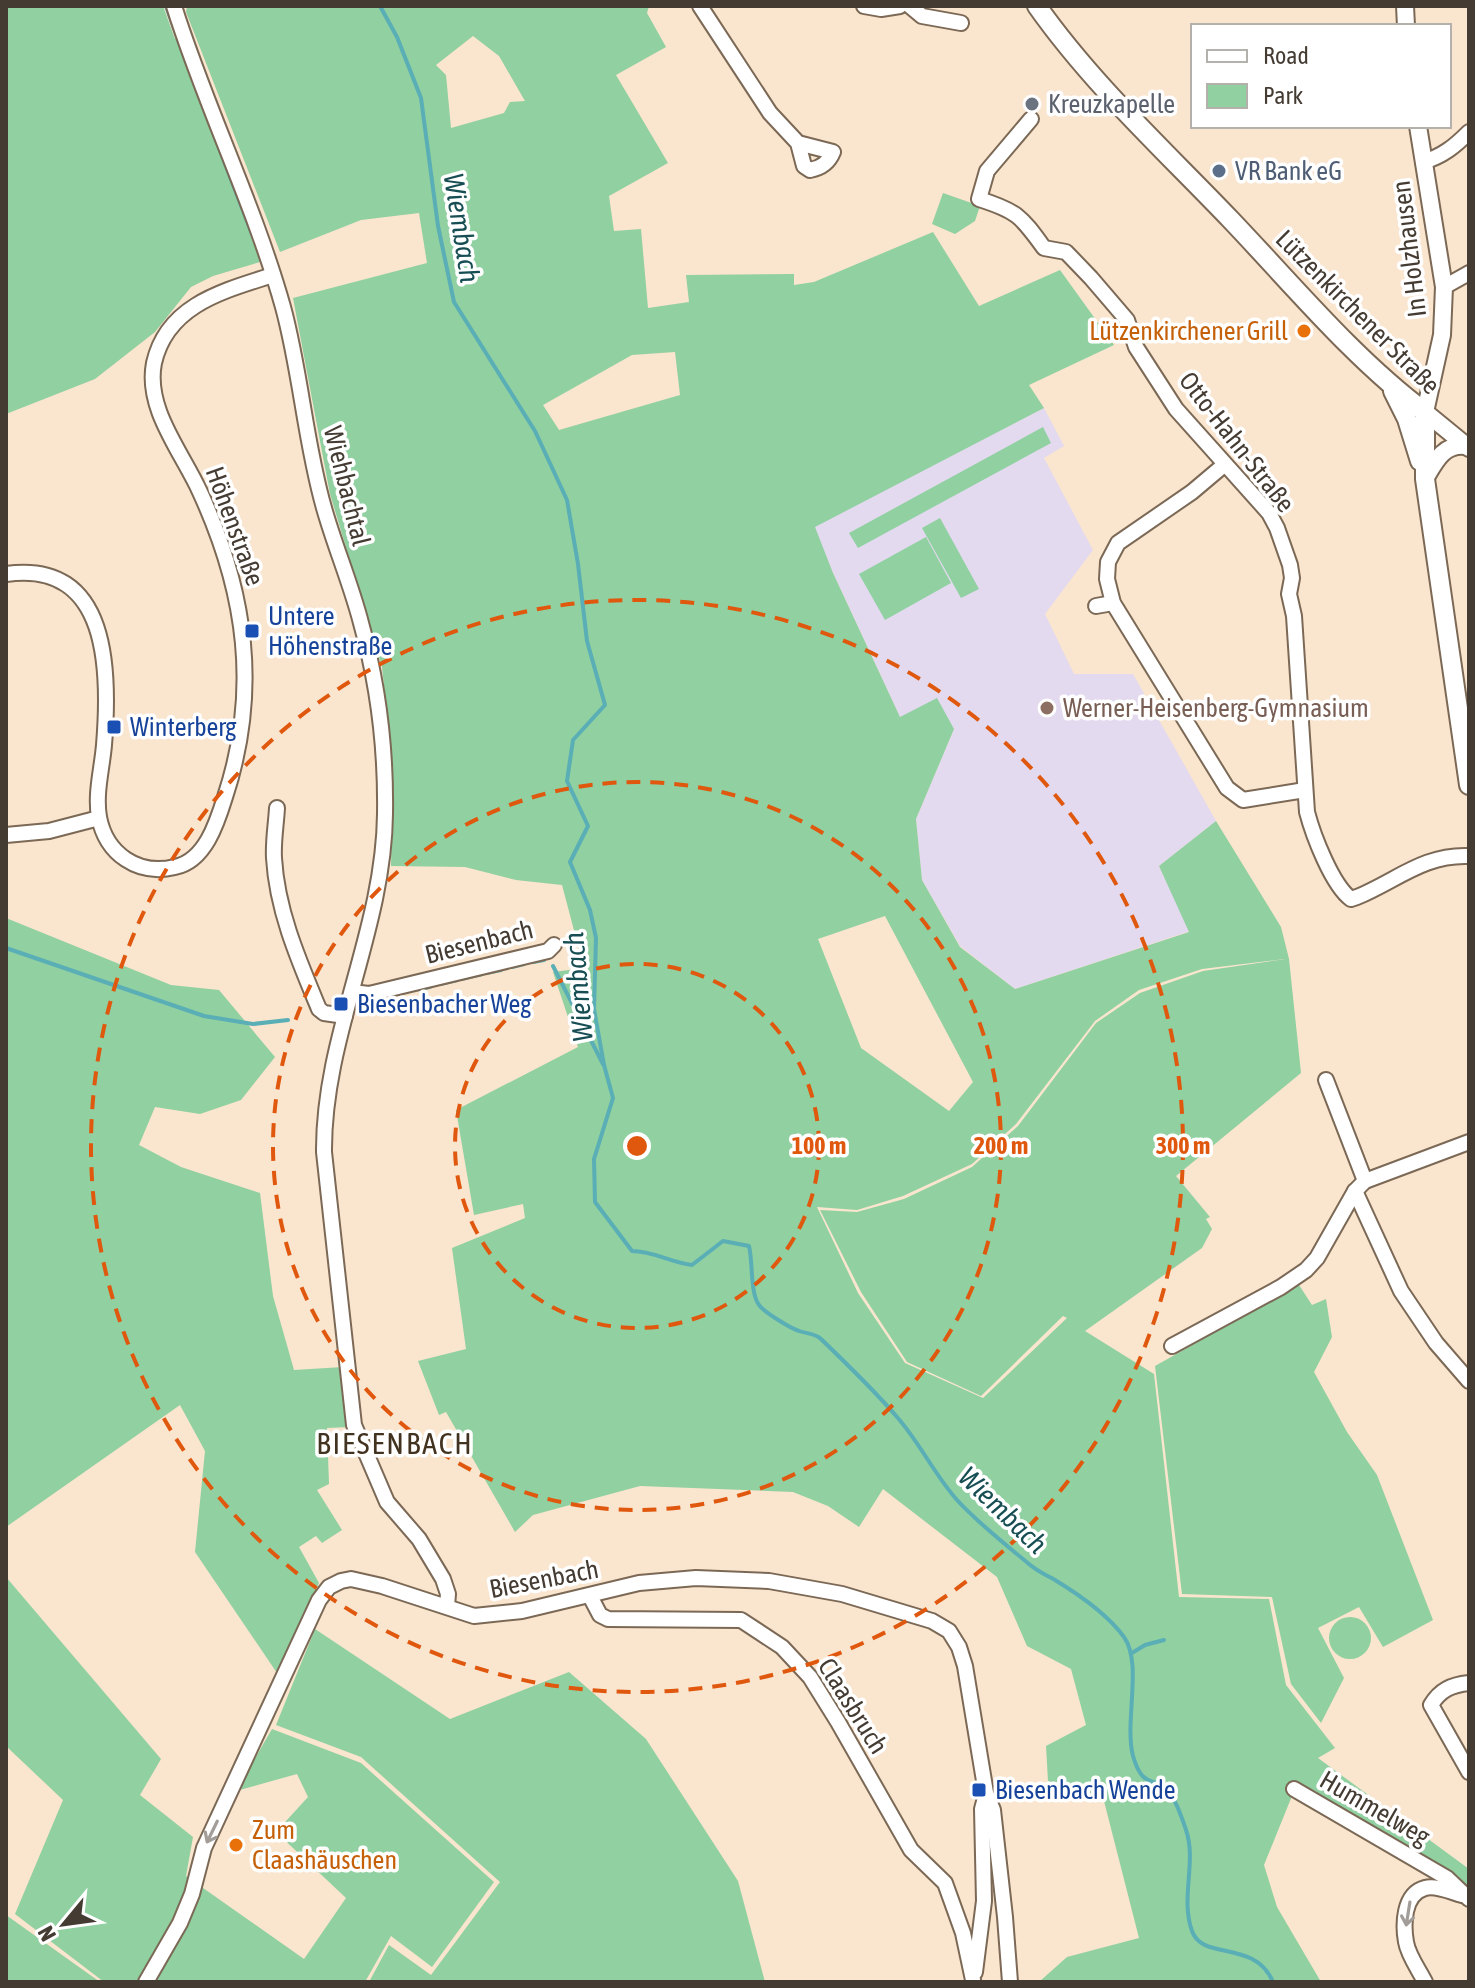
<svg xmlns="http://www.w3.org/2000/svg" width="1475" height="1988" viewBox="0 0 1475 1988" font-family="'Asap Condensed',sans-serif">
	<rect width="100%" height="100%" fill="#fae5cf"/>
	<polygon fill="#e3daef" points="1044,408 1064,446 1044,458 1093,550 1045,614 1074,674 1133,674 1216,821 1159,866 1190,931 1015,989 960,946 922,880 916,819 954,729 900,717 833,573 814,526"/>
	<g fill="#90d0a1" fill-rule="evenodd">
		<polygon points="6,6 163,6 175,39 179,39 262,256 260,262 213,276 191,287 155,332 95,379 6,414"/>
		<path d="M 187,6 L 649,6 L 647,13 L 666,47 L 616,75 L 668,163 L 609,196 L 614,231 L 641,229 L 648,308 L 689,302 L 686,275 L 794,274 L 794,285 L 814,282 L 933,232 L 979,306 L 1060,270 L 1114,345 L 1029,385 L 1044,408 L 815,527 L 833,573 L 900,717 L 937,698 L 954,729 L 916,819 L 922,880 L 960,947 L 1015,989 L 1189,932 L 1159,866 L 1216,821 L 1281,927 L 1289,959 L 1301,1073 L 1176,1176 L 1210,1217 L 1206,1219 L 1212,1229 L 1202,1248 L 1085,1331 L 1154,1374 L 1179,1597 L 1269,1599 L 1286,1685 L 1335,1748 L 1318,1758 L 1469,1869 L 1469,1890 L 1294,1791 L 1264,1865 L 1277,1907 L 1321,1982 L 1039,1982 L 1067,1957 L 1139,1938 L 1104,1801 L 1048,1781 L 1046,1746 L 1086,1725 L 1071,1669 L 1027,1646 L 997,1577 L 883,1489 L 859,1527 L 828,1506 L 793,1492 L 640,1486 L 533,1515 L 515,1532 L 446,1412 L 439,1415 L 418,1361 L 466,1349 L 452,1248 L 525,1218 L 523,1204 L 474,1215 L 456,1110 L 578,1047 L 553,972 L 584,968 L 562,885 L 516,880 L 465,867 L 391,866 L 393,769 L 382,667 L 330,494 L 293,298 L 427,263 L 419,213 L 361,220 L 280,252 L 186,12 ZM 473,36 L 499,56 L 525,101 L 510,102 L 504,113 L 451,128 L 446,75 L 436,65 ZM 675,352 L 680,395 L 559,430 L 543,405 L 632,355 ZM 885,916 L 973,1082 L 949,1111 L 861,1048 L 818,939 ZM 1285,959 L 1203,971 L 1140,993 L 1096,1023 L 1018,1126 L 972,1167 L 904,1199 L 857,1212 L 820,1210 L 861,1292 L 907,1362 L 981,1396 L 1063,1316 L 1067,1318 L 983,1398 L 905,1363 L 858,1293 L 817,1207 L 857,1210 L 903,1196 L 972,1164 L 1016,1124 L 1095,1021 L 1139,990 L 1202,969 Z"/>
		<polygon points="943,193 980,206 975,221 955,234 932,224"/>
		<polygon points="1043,427 1051,443 858,548 849,533"/>
		<polygon points="940,518 979,589 961,598 922,528"/>
		<polygon points="926,537 951,583 885,620 859,574"/>
		<polygon points="6,918 171,985 219,990 275,1057 241,1100 200,1114 155,1107 139,1145 181,1167 260,1193 273,1296 294,1370 343,1367 349,1427 327,1428 329,1484 317,1490 342,1530 322,1543 316,1536 299,1547 319,1583 277,1673 195,1552 205,1451 180,1405 6,1527"/>
		<polygon points="1299,1285 1312,1305 1326,1299 1332,1337 1314,1372 1347,1432 1377,1475 1433,1620 1383,1647 1359,1607 1318,1628 1344,1678 1321,1723 1291,1684 1272,1597 1182,1594 1155,1366"/>
		<polygon points="6,1577 161,1759 140,1795 193,1837 186,1876 304,1959 346,1898 276,1832 308,1797 297,1774 236,1791 272,1729 361,1763 494,1882 432,1967 391,1936 365,1982 104,1982 15,1914 63,1800 6,1746"/>
		<circle cx="1350" cy="1638" r="21"/>
		<polygon points="315,1629 450,1719 569,1672 646,1739 738,1881 765,1982 369,1982 389,1945 431,1975 500,1882 361,1757 276,1725"/>
		<polygon points="6,1915 100,1982 6,1982"/>
	</g>
	<g fill="none" stroke-linecap="round" stroke-linejoin="round">
		<g stroke="#5aaeb5" stroke-width="4">
			<polyline points="166,6 187,64"/>
			<path d="M 380,6 L 397,37 L 421,98 L 438,226 L 454,302 L 535,431 L 567,500 L 578,564 L 587,641 L 605,705 L 573,740 L 567,781 L 588,826 L 570,862 L 590,910 L 596,938 L 594,1009 L 604,1065 L 613,1098 L 594,1159 L 595,1202 L 632,1251 C 653,1251 670,1262 692,1265 L 723,1241 L 749,1246 C 753,1262 750,1293 759,1305 C 764,1312 790,1328 799,1331 C 807,1334 815,1333 821,1339 C 847,1364 874,1390 897,1417 C 920,1443 934,1474 957,1500 C 978,1523 1005,1544 1029,1564 C 1037,1571 1046,1575 1055,1580 C 1078,1594 1108,1615 1124,1637 C 1143,1664 1124,1721 1133,1756 C 1143,1791 1155,1775 1169,1792 C 1177,1802 1182,1818 1186,1830 C 1197,1862 1180,1898 1192,1931 C 1202,1961 1255,1939 1273,1982"/>
			<polyline points="213,132 252,234"/>
			<polyline points="6,948 204,1016 253,1024 288,1020"/>
			<polyline points="533,962 544,960"/>
			<polyline points="553,966 603,1064"/>
			<polyline points="512,967 524,964"/>
			<polyline points="486,973 501,970"/>
			<polyline points="461,979 482,974"/>
			<polyline points="440,984 457,980"/>
			<polyline points="422,989 432,986"/>
			<polyline points="360,1003 373,1000"/>
			<polyline points="1132,1653 1145,1645 1164,1640"/>
		</g>
		<g stroke="#7b6956" stroke-width="18">
			<g id="minor">
				<path d="M 174,6 C 206,108 254,204 283,307 C 301,373 305,442 324,508 C 335,547 351,584 361,623 C 378,684 386,751 385,814 C 384,930 323,1036 324,1152 L 354,1425 L 387,1502 L 419,1539 L 443,1579 L 448,1594 L 447,1606"/>
				<path d="M 700,6 L 770,113 L 798,143 L 804,166 L 810,170 C 821,168 829,162 833,152 L 798,143"/>
				<polyline points="864,6 881,9 900,6"/>
				<polyline points="910,6 922,16 961,23"/>
				<path d="M 1031,119 L 987,171 L 979,199 C 1017,211 1021,216 1044,248 L 1066,252 L 1091,278 L 1127,320 L 1136,347 L 1176,409 L 1269,513 L 1277,528 L 1290,565 L 1292,578 L 1289,594 L 1294,616 L 1307,812 C 1313,835 1332,885 1351,899 L 1357,897 C 1396,881 1424,854 1469,856"/>
				<path d="M 1423,162 C 1443,156 1455,146 1469,132"/>
				<polyline points="1444,287 1469,273"/>
				<polyline points="1224,465 1192,492 1118,543 1108,562 1107,579 1113,603 1227,788 1243,800 1305,790"/>
				<path d="M 6,574 C 110,559 110,672 104,745 C 102,769 95,793 99,817 C 106,854 138,876 175,867 C 205,861 217,823 225,797 C 260,691 246,592 200,492 C 182,452 145,409 154,363 C 167,305 223,291 273,275"/>
				<polyline points="1096,606 1113,603"/>
				<path d="M 277,808 C 276,825 273,842 274,858 C 277,911 299,961 319,1009 L 324,1013 L 345,1016"/>
				<polyline points="6,835 49,831 99,818"/>
				<polyline points="352,992 369,994 548,951 554,945"/>
				<polyline points="1326,1080 1365,1181"/>
				<polyline points="1355,1191 1401,1291 1436,1343 1469,1381"/>
				<polyline points="1172,1346 1281,1287 1306,1270 1317,1258 1355,1191 1365,1181 1469,1142"/>
				<polyline points="590,1596 600,1615 608,1619 741,1620 782,1647 810,1677 838,1722 911,1850 945,1883 963,1933 973,1980"/>
				<path d="M 1469,1683 C 1451,1685 1440,1690 1431,1705 L 1469,1772"/>
				<polyline points="1294,1789 1447,1878 1469,1899"/>
				<polyline points="975,1972 984,1901 982,1809 986,1794"/>
				<polyline points="146,1982 180,1923 192,1894 204,1848 319,1600 329,1587 341,1581 351,1579 382,1586 474,1616 522,1611 639,1583 696,1578 769,1581 842,1594 932,1621 949,1631 959,1647 965,1666 986,1793 993,1810 1005,1917 1010,1982"/>
				<path d="M 1425,1982 C 1419,1970 1408,1955 1406,1942 C 1403,1925 1403,1894 1425,1888 C 1436,1885 1451,1892 1462,1895"/>
			</g>
		</g>
		<g stroke="#7b6956" stroke-width="20">
			<g id="tertiary">
				<polyline points="1405,6 1406,26"/>
				<polyline points="1418,126 1444,287 1442,335 1425,412 1469,448"/>
				<path d="M 1425,479 C 1435,462 1443,444 1465,446"/>
			</g>
		</g>
		<g stroke="#7b6956" stroke-width="22">
			<g id="secondary">
				<path d="M 1037,6 C 1092,84 1164,150 1230,219 C 1293,285 1353,358 1425,412 L 1425,479 L 1469,785"/>
				<polyline points="1393,391 1407,419 1420,461"/>
			</g>
		</g>
		<use href="#minor" stroke="#fff" stroke-width="14"/>
		<use href="#tertiary" stroke="#fff" stroke-width="16"/>
		<use href="#secondary" stroke="#fff" stroke-width="18"/>
	</g>
	<defs><path id="oneway-shaft" d="M-6 0H5M1.5-3L5.5 0L1.5 3" fill="none" stroke-width="1.6" stroke-linecap="round" stroke-linejoin="round" transform="scale(2)"/></defs>
	<g stroke="#a29d99">
		<use href="#oneway-shaft" transform="translate(212 1832) rotate(116)"/>
		<use href="#oneway-shaft" transform="translate(1408 1914) rotate(99)"/>
	</g>
	<g fill="none" stroke="#e0580e" stroke-width="4" stroke-dasharray="14 10">
		<circle cx="637" cy="1146" r="182"/>
		<circle cx="637" cy="1146" r="364"/>
		<circle cx="637" cy="1146" r="546"/>
	</g>
	<circle fill="#6b7280" stroke="#fff" stroke-width="3" cx="1032" cy="104" r="8"/>
	<circle fill="#5c6f8a" stroke="#fff" stroke-width="3" cx="1219" cy="171" r="8"/>
	<g fill="#e8710a" stroke="#fff" stroke-width="3">
		<circle cx="1304" cy="331" r="8"/>
		<circle cx="236" cy="1845" r="8"/>
	</g>
	<g fill="#1a4fb4" stroke="#fff" stroke-width="3">
		<rect x="244" y="623" width="16" height="16" rx="4"/>
		<rect x="106" y="719" width="16" height="16" rx="4"/>
		<rect x="333" y="996" width="16" height="16" rx="4"/>
		<rect x="971" y="1782" width="16" height="16" rx="4"/>
	</g>
	<circle fill="#8d6e63" stroke="#fff" stroke-width="3" cx="1047" cy="708" r="8"/>
	<g text-anchor="middle" dominant-baseline="central" stroke-width="7" stroke-linejoin="round" paint-order="stroke">
		<g font-size="26" fill="#5b616d" stroke="#fff" text-anchor="start">
			<text x="1048" y="104">Kreuzkapelle</text>
		</g>
		<g font-size="26" fill="#4e5e75" stroke="#fff" text-anchor="start">
			<text x="1235" y="171">VR Bank eG</text>
		</g>
		<g font-size="26" fill="#443b33" stroke="#fff">
			<text transform="translate(1409 249) rotate(-97)">In Holzhausen</text>
			<text transform="translate(1358 312) rotate(45)">Lützenkirchener Straße</text>
			<text transform="translate(1237 442) rotate(52)">Otto-Hahn-Straße</text>
			<text transform="translate(347 486) rotate(76)">Wiehbachtal</text>
			<text transform="translate(235 526) rotate(70)">Höhenstraße</text>
			<text transform="translate(479 942) rotate(-14)">Biesenbach</text>
			<text transform="translate(544 1579) rotate(-11)">Biesenbach</text>
			<text transform="translate(853 1706) rotate(58)">Claasbruch</text>
			<text transform="translate(1375 1808) rotate(30)">Hummelweg</text>
		</g>
		<g font-size="26" fill="#c56008" stroke="#fff" text-anchor="end">
			<text x="1288" y="331">Lützenkirchener Grill</text>
			<text x="252" y="1830" text-anchor="start">Zum<tspan x="252" dy="30">Claashäuschen</tspan></text>
		</g>
		<g font-size="26" fill="#164399" stroke="#fff" text-anchor="start">
			<text x="268" y="616">Untere<tspan x="268" dy="30">Höhenstraße</tspan></text>
			<text x="130" y="727">Winterberg</text>
			<text x="357" y="1004">Biesenbacher Weg</text>
			<text x="995" y="1790">Biesenbach Wende</text>
		</g>
		<g font-size="26" fill="#785e54" stroke="#fff" text-anchor="start">
			<text x="1063" y="708">Werner-Heisenberg-Gymnasium</text>
		</g>
		<g font-size="28" font-style="italic" fill="#174e54" stroke="#fff">
			<text transform="translate(462 228) rotate(81)">Wiembach</text>
			<text transform="translate(578 987) rotate(-95)">Wiembach</text>
			<text transform="translate(1003 1510) rotate(44)">Wiembach</text>
		</g>
		<g font-size="30" letter-spacing="2" fill="#423220" stroke="#fff">
			<text x="395" y="1443">BIESENBACH</text>
		</g>
	</g>
	<circle cx="637" cy="1146" r="12" fill="#e0580e" stroke="#fff" stroke-width="4"/>
	<g font-size="24" text-anchor="middle" font-weight="bold" fill="#e0580e" stroke="#fff" stroke-width="7" stroke-linejoin="round" paint-order="stroke">
		<text x="819" y="1154">100 m</text>
		<text x="1001" y="1154">200 m</text>
		<text x="1183" y="1154">300 m</text>
	</g>
	<rect width="1475" height="1988" fill="none" stroke="#443b33" stroke-width="16"/>
	<rect x="1191" y="24" width="260" height="104" fill="#ffffff" stroke="#b4b1ad" stroke-width="2"/>
	<rect x="1207" y="50" width="40" height="12" fill="#ffffff" stroke="#b4b1ad" stroke-width="2"/>
	<text x="1263" y="64" font-size="24" fill="#443b33">Road</text>
	<rect x="1207" y="84" width="40" height="24" fill="#90d0a1" stroke="#b4b1ad" stroke-width="2"/>
	<text x="1263" y="104" font-size="24" fill="#443b33">Park</text>
	<g transform="translate(64 1924) rotate(241)" stroke="#ffffff" stroke-width="6" paint-order="stroke">
	<path d="M0-6L14 30L0 20L-14 30Z" fill="#443b33"/>
	<text y="-12" font-size="22" font-weight="bold" text-anchor="middle" fill="#443b33">N</text>
	</g>
</svg>
